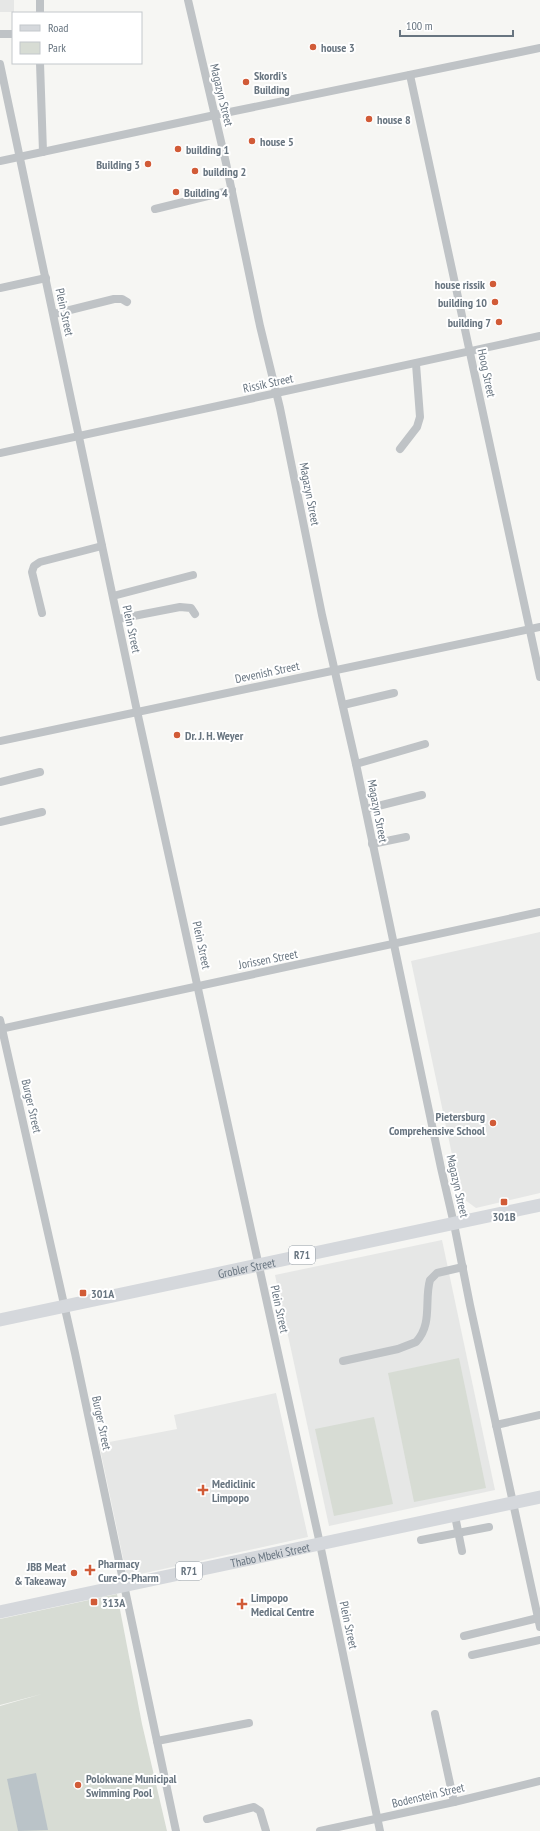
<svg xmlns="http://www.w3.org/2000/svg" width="540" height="1831" viewBox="0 0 540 1831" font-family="'PT Sans Narrow',sans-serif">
	<rect width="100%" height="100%" fill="#f6f6f3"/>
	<g fill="#e6e7e6">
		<rect x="0" y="0" width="14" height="12"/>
		<polygon points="540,932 540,1193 476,1208 461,1197 411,961"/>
		<polygon points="442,1240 495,1490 329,1526 275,1275"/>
		<polygon points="276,1393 308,1537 127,1577 99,1444 177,1429 174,1415"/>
	</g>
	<g fill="#d7dcd4">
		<polygon points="459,1358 486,1488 414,1502 388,1373"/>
		<polygon points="374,1417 393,1504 334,1516 315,1429"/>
		<polygon points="117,1594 142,1724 167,1831 0,1831 0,1706 42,1694 0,1705 0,1619"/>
	</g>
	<polygon fill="#bac3c8" points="36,1773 48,1830 18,1831 7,1779"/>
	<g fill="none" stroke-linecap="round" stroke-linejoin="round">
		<g stroke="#bfc3c6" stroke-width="8">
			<polyline points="40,0 40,13"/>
			<polyline points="188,0 226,163 260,326 280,408 322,615 356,764 441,1168 454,1224 470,1305 540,1627"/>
			<polyline points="0,34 13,34"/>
			<polyline points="40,63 43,152"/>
			<polyline points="0,64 137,711 320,1544 380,1831"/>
			<polyline points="410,75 540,677"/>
			<polyline points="0,161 215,115 540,48"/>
			<polyline points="155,209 232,190"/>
			<polyline points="0,288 46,278"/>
			<polyline points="54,314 114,299 122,299 127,302"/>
			<polyline points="400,449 417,427 420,417 416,364"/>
			<polyline points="0,453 540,336"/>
			<polyline points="113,596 193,575"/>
			<polyline points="42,613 32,572 34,566 40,562 102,546"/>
			<polyline points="118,619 180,607 191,608 195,614"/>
			<polyline points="343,705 394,693"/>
			<polyline points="0,741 540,627"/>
			<polyline points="356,764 425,744"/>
			<polyline points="0,782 40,772"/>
			<polyline points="366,809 422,795"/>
			<polyline points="0,822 42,812"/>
			<polyline points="372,844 406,837"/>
			<polyline points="0,1020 75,1353 176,1831"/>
			<polyline points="0,1029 540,912"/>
			<path d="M 343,1361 L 398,1349 L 416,1342 C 433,1324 424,1300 430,1280 L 437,1273 L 463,1267"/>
			<polyline points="496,1425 540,1415"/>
			<polyline points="455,1516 462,1551"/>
			<polyline points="421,1540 489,1527"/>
			<polyline points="464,1636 538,1618"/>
			<polyline points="472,1655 540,1640"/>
			<polyline points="435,1714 454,1802"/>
			<polyline points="157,1741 249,1723"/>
			<polyline points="207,1819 254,1807 260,1811 266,1831"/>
			<polyline points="320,1831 454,1802 540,1781"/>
		</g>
		<g stroke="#d5d8dc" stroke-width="13">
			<path id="s1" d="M 0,1320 L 540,1205"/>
			<path id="s2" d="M 0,1612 L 540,1497"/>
		</g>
	</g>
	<g fill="#d15b37" stroke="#fff" stroke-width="1.5">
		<circle cx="313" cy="47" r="4"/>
		<circle cx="246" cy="82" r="4"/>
		<circle cx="369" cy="119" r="4"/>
		<circle cx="252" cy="141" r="4"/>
		<circle cx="178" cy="149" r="4"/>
		<circle cx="148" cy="164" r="4"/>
		<circle cx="195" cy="171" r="4"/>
		<circle cx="176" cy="192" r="4"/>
		<circle cx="493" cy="284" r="4"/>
		<circle cx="495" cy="302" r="4"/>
		<circle cx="499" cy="322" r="4"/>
		<circle cx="177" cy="735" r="4"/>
		<circle cx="493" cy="1123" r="4"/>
		<rect x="500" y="1198" width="8" height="8" rx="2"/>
		<rect x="79" y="1289" width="8" height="8" rx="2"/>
		<path d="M201 1484h4v4h4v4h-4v4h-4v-4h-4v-4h4z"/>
		<path d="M88 1564h4v4h4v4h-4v4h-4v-4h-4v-4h4z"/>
		<circle cx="74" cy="1573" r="4"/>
		<rect x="90" y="1598" width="8" height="8" rx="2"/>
		<path d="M240 1598h4v4h4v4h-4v4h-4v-4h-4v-4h4z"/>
		<circle cx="78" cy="1785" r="4"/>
	</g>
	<g text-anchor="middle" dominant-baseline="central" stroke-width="4" stroke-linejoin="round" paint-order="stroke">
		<g fill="#fff" stroke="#959ea6" stroke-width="1">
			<rect x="289" y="1246" width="26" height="18" rx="3"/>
			<rect x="176" y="1562" width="26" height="18" rx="3"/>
		</g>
		<g font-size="11" font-weight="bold" fill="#687580">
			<text x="302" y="1255">R71</text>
			<text x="189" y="1571">R71</text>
		</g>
		<g font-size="12" font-weight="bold" fill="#687580" stroke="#fff" text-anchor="start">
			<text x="321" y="47">house 3</text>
			<text x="254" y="75">Skordi's<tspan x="254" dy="14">Building</tspan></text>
			<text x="377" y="119">house 8</text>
			<text x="260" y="141">house 5</text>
			<text x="186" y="149">building 1</text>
			<text x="140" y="164" text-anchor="end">Building 3</text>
			<text x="203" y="171">building 2</text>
			<text x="184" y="192">Building 4</text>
			<text x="485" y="284" text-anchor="end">house rissik</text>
			<text x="487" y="302" text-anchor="end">building 10</text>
			<text x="491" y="322" text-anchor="end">building 7</text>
			<text x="185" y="735">Dr. J. H. Weyer</text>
			<text x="485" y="1116" text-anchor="end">Pietersburg<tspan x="485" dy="14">Comprehensive School</tspan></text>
			<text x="504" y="1216" text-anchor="middle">301B</text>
			<text x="91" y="1293">301A</text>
			<text x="212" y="1483">Mediclinic<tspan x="212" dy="14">Limpopo</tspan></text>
			<text x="98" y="1563">Pharmacy<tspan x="98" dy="14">Cure-O-Pharm</tspan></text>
			<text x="66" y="1566" text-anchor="end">JBB Meat<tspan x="66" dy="14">&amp; Takeaway</tspan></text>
			<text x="251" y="1597">Limpopo<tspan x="251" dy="14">Medical Centre</tspan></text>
			<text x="102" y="1602">313A</text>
			<text x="86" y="1778">Polokwane Municipal<tspan x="86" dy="14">Swimming Pool</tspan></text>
		</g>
		<g font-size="12" fill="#687580" stroke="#fff">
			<text transform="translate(222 95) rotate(76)">Magazyn Street</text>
			<text transform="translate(65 312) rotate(78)">Plein Street</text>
			<text transform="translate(487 373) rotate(78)">Hoog Street</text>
			<text transform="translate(268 383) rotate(-12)">Rissik Street</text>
			<text transform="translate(310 494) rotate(79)">Magazyn Street</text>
			<text transform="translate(132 629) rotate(78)">Plein Street</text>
			<text transform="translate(267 672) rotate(-12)">Devenish Street</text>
			<text transform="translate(378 811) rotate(79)">Magazyn Street</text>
			<text transform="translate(202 945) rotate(78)">Plein Street</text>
			<text transform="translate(268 959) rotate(-11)">Jorissen Street</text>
			<text transform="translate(32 1106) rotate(77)">Burger Street</text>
			<text transform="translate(458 1186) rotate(77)">Magazyn Street</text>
			<text stroke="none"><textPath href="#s1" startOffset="252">Grobler Street</textPath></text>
			<text transform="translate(280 1309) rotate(78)">Plein Street</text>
			<text transform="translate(102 1423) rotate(78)">Burger Street</text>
			<text stroke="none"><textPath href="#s2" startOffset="276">Thabo Mbeki Street</textPath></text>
			<text transform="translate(349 1625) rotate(78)">Plein Street</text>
			<text transform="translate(428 1795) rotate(-13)">Bodenstein Street</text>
		</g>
	</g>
	<rect x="12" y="12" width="130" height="52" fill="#ffffff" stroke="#c3c8cc"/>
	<rect x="20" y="25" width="20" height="6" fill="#d5d8dc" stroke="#c3c8cc"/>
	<text x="48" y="32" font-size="12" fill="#687580">Road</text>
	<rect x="20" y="42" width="20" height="12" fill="#d7dcd4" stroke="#c3c8cc"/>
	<text x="48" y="52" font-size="12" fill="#687580">Park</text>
	<path d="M400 30v6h113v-6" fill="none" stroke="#687580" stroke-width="2"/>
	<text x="406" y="30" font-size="12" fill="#687580" stroke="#ffffff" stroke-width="3" paint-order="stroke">100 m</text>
</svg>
